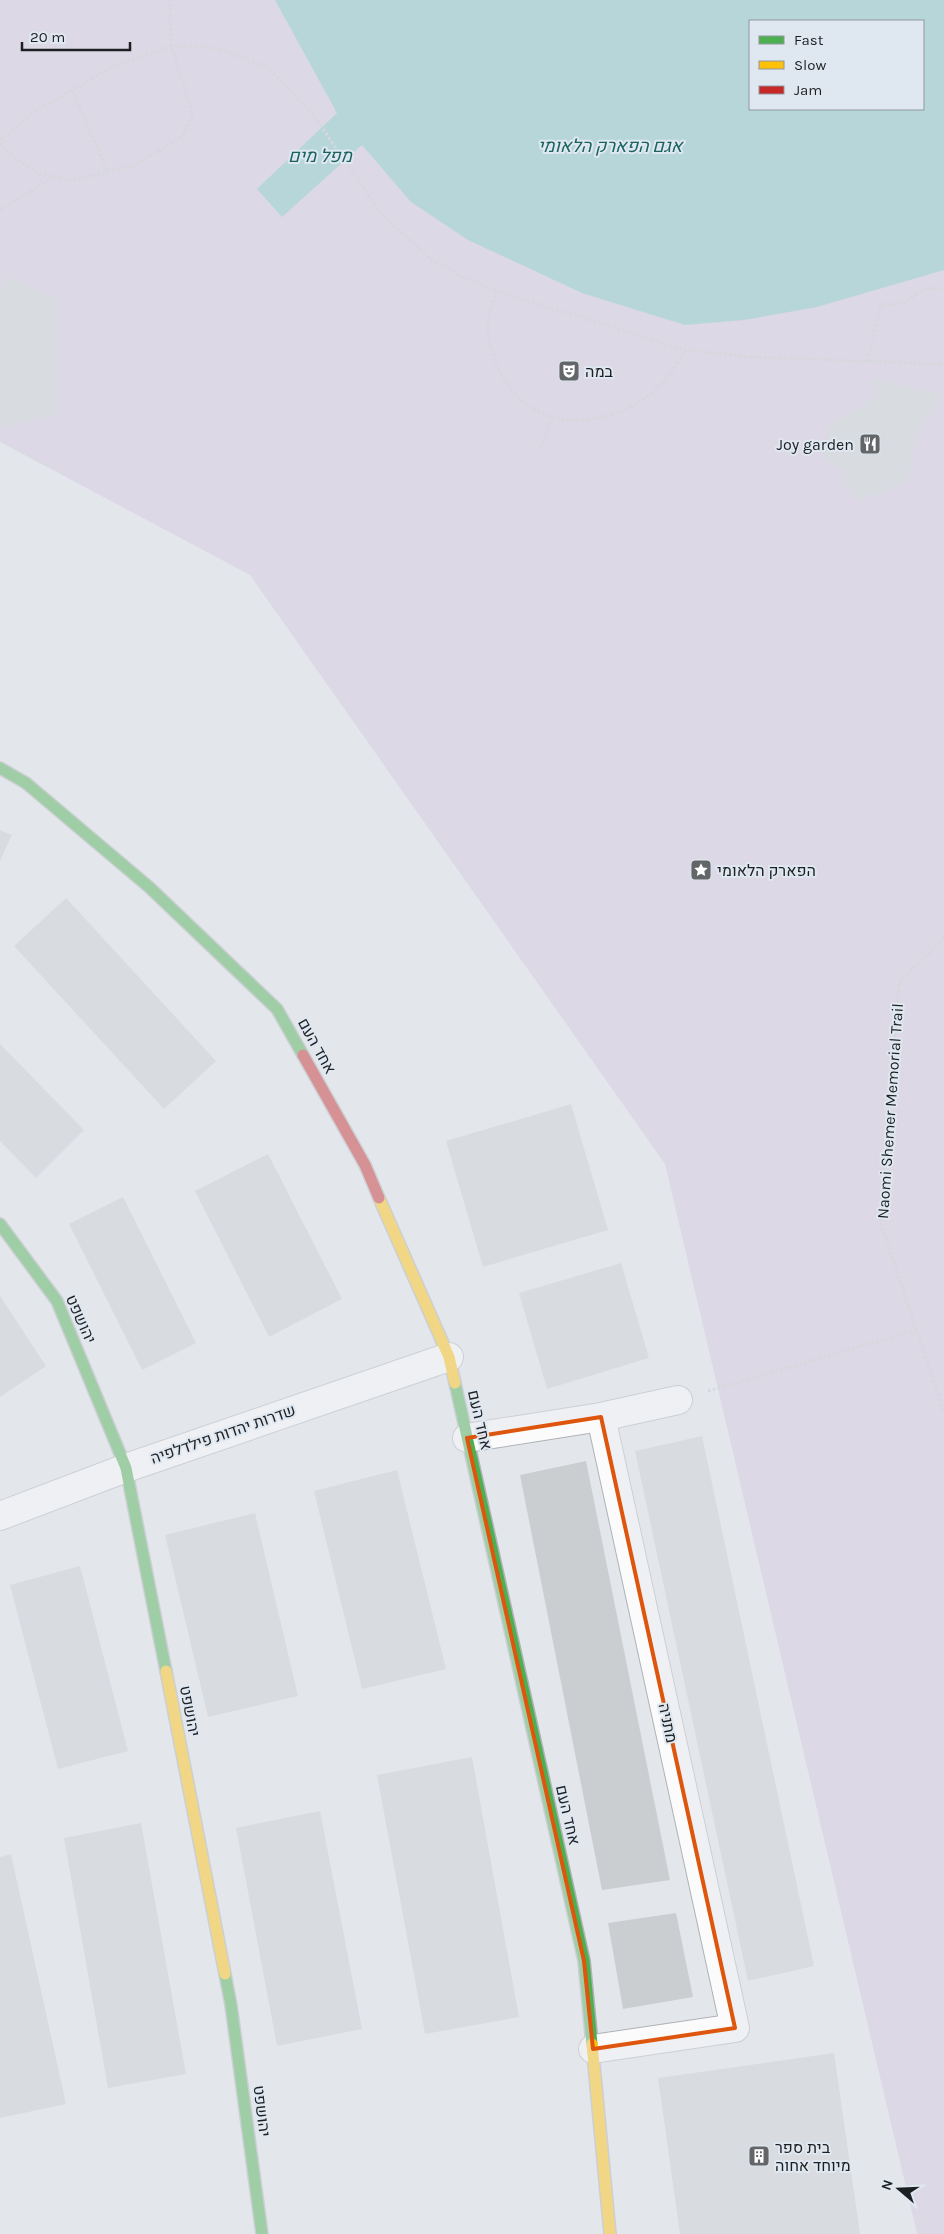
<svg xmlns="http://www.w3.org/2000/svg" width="944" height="2234" viewBox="0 0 944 2234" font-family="Karla,Heebo,sans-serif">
	<rect width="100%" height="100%" fill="#e3e7ec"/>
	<path fill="#d2c5dd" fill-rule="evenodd" d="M 0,0 L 944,0 L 944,2234 L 917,2234 L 665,1164 L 250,575 L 0,442 ZM 750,21 L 923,21 L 923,109 L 750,109 Z"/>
	<path fill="#82c2c1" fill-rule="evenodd" d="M 275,0 L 944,0 L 944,270 L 817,307 L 744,320 L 685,325 L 582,293 L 468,240 L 411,202 L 362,145 L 282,217 L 257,189 L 337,113 ZM 923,21 L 923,109 L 750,109 L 750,21 Z"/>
	<g fill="#caced1">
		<polygon points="12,277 59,300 56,415 3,428 0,427 0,285"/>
		<polygon points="874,379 943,395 916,433 909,481 860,500 842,483 847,476 823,456 831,423 874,399"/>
		<polygon points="0,830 12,835 0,861"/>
		<polygon points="66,898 216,1061 164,1109 14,946"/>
		<polygon points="0,1044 84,1130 36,1178 0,1141"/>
		<polygon points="571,1104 608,1230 483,1267 446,1141"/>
		<polygon points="268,1154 342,1299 269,1337 195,1191"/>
		<polygon points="123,1197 196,1343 142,1370 69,1224"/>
		<polygon points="621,1263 649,1358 547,1389 519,1293"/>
		<polygon points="0,1296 46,1366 0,1397"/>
		<polygon points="702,1436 814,1966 748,1981 635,1451"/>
		<polygon points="586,1461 670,1880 602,1890 520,1475"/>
		<polygon points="397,1470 446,1669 362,1689 314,1491"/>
		<polygon points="255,1513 298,1696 208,1717 165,1535"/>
		<polygon points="80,1566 128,1751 58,1769 10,1585"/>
		<polygon points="472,1757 519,2017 425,2034 377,1775"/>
		<polygon points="320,1811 362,2029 277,2046 236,1828"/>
		<polygon points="141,1823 186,2074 108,2088 64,1838"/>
		<polygon points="11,1854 66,2104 0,2118 0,1857"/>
		<polygon points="676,1913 693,1997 623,2009 608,1923"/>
		<polygon points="834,2053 860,2234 680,2234 658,2078"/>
	</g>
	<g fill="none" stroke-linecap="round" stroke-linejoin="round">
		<g stroke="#afb2b6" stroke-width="30">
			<g id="street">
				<polyline points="467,1438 601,1417 678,1400"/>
				<polyline points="0,1516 126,1468 449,1357"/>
				<polyline points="593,2049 735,2028 601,1417"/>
			</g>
		</g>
		<g stroke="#afb2b6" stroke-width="14">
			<g id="fast">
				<polyline points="0,768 26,783 149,887 277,1009 303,1055"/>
				<polyline points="0,1224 57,1301 126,1468 166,1671"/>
				<polyline points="455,1383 584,1961 592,2044"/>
				<polyline points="225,1974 231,2005 262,2234"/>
			</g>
		</g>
		<g stroke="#afb2b6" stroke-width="14">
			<g id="slow">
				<polyline points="379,1198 449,1357 455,1383"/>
				<polyline points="166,1671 225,1974"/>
				<polyline points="592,2044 610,2234"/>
			</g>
		</g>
		<g stroke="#afb2b6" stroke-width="14">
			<polyline id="jam" points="303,1055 365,1165 379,1198"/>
		</g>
		<g stroke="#c6c6c8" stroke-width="3" stroke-dasharray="2.5 2.5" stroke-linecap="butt">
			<polyline points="72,90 108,172"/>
			<polyline points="0,140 36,111 112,67 171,46 214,48 236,55 269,68 312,113 381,214 432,260 465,278 497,291 685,350 750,357 944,364"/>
			<polyline points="0,143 15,158 37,172 69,181 134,165 182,137 193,114 171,46 170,0"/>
			<polyline points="0,210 52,178"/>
			<path d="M 497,291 C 493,302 487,315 488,328 C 488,341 493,355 498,368 C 536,454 652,424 685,350"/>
			<path d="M 868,361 L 881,304 C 886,304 893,305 898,304 C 917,300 917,285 944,289"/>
			<polyline points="541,448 552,416"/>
			<polyline points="944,938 899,983 880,1221 944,1412"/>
			<polyline points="708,1391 917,1330"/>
		</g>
		<use href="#street" stroke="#fbfbfc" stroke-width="28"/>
		<use href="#fast" stroke="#4caf50" stroke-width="11"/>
		<use href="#slow" stroke="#ffc107" stroke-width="11"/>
		<use href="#jam" stroke="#c62828" stroke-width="11"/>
	</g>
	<path d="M0 0H944V2234H0ZM 601,1417 L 735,2028 L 593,2049 L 584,1961 L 467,1438 Z" fill="#e3e7ec" fill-opacity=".55" fill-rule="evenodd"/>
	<path fill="none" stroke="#de560d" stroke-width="4" stroke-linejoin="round" d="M 601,1417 L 735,2028 L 593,2049 L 584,1961 L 467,1438 Z"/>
	<defs>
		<g id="theatre-square" transform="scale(1.125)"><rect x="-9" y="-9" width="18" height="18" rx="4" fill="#626669" stroke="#dfe7f0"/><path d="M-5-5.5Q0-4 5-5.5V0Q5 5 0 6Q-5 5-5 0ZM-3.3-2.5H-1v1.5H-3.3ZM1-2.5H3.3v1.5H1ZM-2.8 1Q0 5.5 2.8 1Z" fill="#fff"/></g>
		<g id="restaurant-square" transform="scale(1.125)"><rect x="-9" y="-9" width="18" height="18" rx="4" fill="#626669" stroke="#dfe7f0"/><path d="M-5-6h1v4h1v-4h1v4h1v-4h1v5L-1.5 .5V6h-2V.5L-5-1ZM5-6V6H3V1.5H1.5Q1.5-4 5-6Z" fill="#fff"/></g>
		<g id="sight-square" transform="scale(1.125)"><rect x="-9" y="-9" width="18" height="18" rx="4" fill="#626669" stroke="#dfe7f0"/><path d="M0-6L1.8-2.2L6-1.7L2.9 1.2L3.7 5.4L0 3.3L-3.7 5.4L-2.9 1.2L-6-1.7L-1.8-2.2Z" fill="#fff"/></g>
		<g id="building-square" transform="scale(1.125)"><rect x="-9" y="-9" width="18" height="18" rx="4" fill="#626669" stroke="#dfe7f0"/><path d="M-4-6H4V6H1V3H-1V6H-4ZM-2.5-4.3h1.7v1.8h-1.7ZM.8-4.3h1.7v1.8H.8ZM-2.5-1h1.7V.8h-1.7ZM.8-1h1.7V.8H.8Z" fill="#fff"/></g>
	</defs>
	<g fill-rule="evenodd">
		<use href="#theatre-square" x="569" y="371"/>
		<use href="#restaurant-square" x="870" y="444"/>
		<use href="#sight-square" x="701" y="870"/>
		<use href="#building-square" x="759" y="2156"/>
	</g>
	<g text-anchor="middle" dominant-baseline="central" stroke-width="4" stroke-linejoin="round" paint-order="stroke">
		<g font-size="16" fill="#1d2023" stroke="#dfe7f0" text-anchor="start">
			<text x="585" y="371">במה</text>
			<text x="854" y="444" text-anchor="end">Joy garden</text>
			<text x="717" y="870">הפארק הלאומי</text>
			<text x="775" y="2147">בית ספר<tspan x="775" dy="18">מיוחד אחוה</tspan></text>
		</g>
		<g font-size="16" fill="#1d2023" stroke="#dfe7f0">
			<text transform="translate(317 1046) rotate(61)">אחד העם</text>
			<text transform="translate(890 1111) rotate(-86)">Naomi Shemer Memorial Trail</text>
			<text transform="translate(81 1319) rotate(66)">יהושפט</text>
			<text transform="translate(480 1420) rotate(77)">אחד העם</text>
			<text transform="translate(223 1434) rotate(-19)">שדרות יהדות פילדלפיה</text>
			<text transform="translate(190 1711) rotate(79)">יהושפט</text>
			<text transform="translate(668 1723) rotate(78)">מתניה</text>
			<text transform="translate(568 1815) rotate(77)">אחד העם</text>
			<text transform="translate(262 2111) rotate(83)">יהושפט</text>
		</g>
		<g font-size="18" font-style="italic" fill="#186360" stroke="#dfe7f0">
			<text x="610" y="146">אגם הפארק הלאומי</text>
			<text x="320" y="156">מפל מים</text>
		</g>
	</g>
	<rect x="749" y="20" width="175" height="90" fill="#dfe7f0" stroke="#91979e"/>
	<rect x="759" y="36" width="25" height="8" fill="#4caf50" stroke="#91979e"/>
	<text x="794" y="45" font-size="15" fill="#1d2023">Fast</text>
	<rect x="759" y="61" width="25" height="8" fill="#ffc107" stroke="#91979e"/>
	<text x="794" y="70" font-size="15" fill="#1d2023">Slow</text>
	<rect x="759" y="86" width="25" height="8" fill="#c62828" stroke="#91979e"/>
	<text x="794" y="95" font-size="15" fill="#1d2023">Jam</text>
	<g transform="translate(899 2189) rotate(289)" stroke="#dfe7f0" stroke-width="4" paint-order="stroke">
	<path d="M0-4L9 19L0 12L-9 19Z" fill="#1d2023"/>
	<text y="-8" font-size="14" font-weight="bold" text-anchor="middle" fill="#1d2023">N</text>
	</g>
	<path d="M22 42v8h108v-8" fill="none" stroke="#1d2023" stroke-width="2.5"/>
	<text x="30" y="42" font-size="15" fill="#1d2023" stroke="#dfe7f0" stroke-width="4" paint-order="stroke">20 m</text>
</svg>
